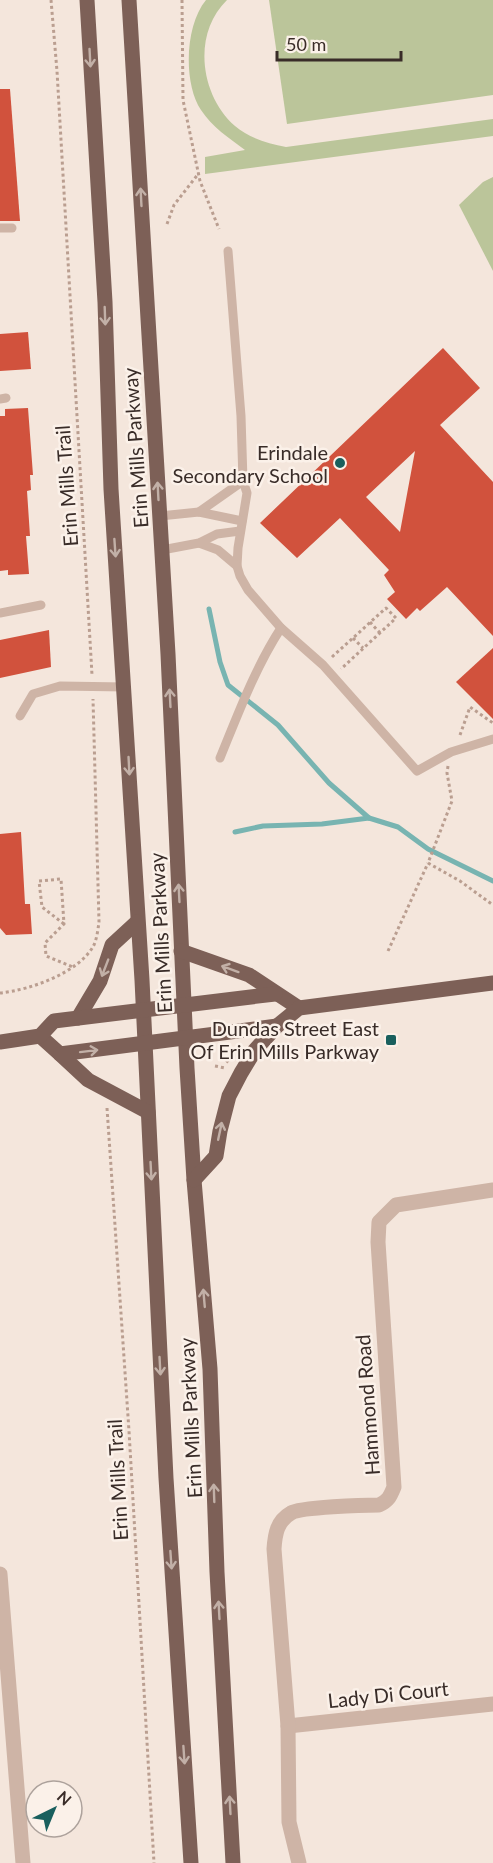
<svg xmlns="http://www.w3.org/2000/svg" width="493" height="1863" viewBox="0 0 493 1863" font-family="Lato,sans-serif">
	<rect width="100%" height="100%" fill="#f4e6dc"/>
	<g fill="#bbc59a">
		<path d="M 206,0 L 227,0 C 192,34 200,95 235,126 C 249,138 267,143 286,147 L 493,119 L 493,136 L 205,174 L 205,157 L 245,150 C 229,138 212,127 201,110 C 183,83 185,25 206,0 Z"/>
		<polygon points="269,0 493,0 493,95 287,124"/>
		<polygon points="493,177 493,271 459,205 483,182"/>
	</g>
	<g fill="none" stroke-linecap="round" stroke-linejoin="round">
		<g stroke="#78b4b1" stroke-width="5">
			<polyline points="209,609 220,662 228,685 278,725 329,783 369,818"/>
			<polyline points="235,832 263,826 322,824 369,818 398,827 428,849 493,881"/>
		</g>
	</g>
	<g fill="#d1523d" fill-rule="evenodd">
		<polygon points="0,89 10,89 20,221 0,221"/>
		<polygon points="28,332 31,369 0,371 0,334"/>
		<path d="M 443,348 L 480,388 L 440,425 L 493,482 L 493,636 L 447,587 L 420,611 L 417,608 L 406,619 L 387,599 L 395,592 L 384,575 L 389,570 L 340,518 L 297,558 L 260,523 ZM 415,451 L 400,532 L 366,497 Z"/>
		<polygon points="28,408 33,475 30,475 31,490 27,491 30,536 26,536 29,574 8,575 8,570 0,571 0,416 5,416 5,409"/>
		<polygon points="49,630 51,667 0,678 0,640"/>
		<polygon points="493,648 493,719 456,682"/>
		<polygon points="21,832 25,904 30,904 32,934 6,935 0,928 0,834"/>
	</g>
	<g fill="none" stroke-linecap="round" stroke-linejoin="round">
		<g stroke="#ba9e90" stroke-width="3" stroke-dasharray="3 3" stroke-linecap="butt">
			<polyline points="51,0 57,71 92,675"/>
			<polyline points="182,0 183,100 200,181 219,229"/>
			<polyline points="167,224 174,205 199,173"/>
			<polyline points="370,622 380,633"/>
			<polyline points="353,638 363,648"/>
			<polyline points="332,657 386,608 396,618 341,669"/>
			<polyline points="460,735 470,707 493,723"/>
			<polyline points="448,766 447,773 452,801 428,863 460,881 493,905"/>
			<polyline points="64,924 42,907 39,881 61,879 64,924 45,943 46,956 73,967"/>
			<polyline points="388,951 428,863"/>
			<path d="M 0,993 C 30,990 79,973 94,945 C 97,938 98,929 99,922 L 93,699"/>
			<polyline points="222,1056 229,1063"/>
			<polyline points="215,1066 225,1068"/>
			<polyline points="107,1108 129,1431 154,1863"/>
		</g>
		<g stroke="#ceb4a6" stroke-width="9">
			<polyline points="0,228 12,228"/>
			<polyline points="228,251 241,416 243,481 247,493 238,548 237,566 240,576 248,590 281,628 323,665 417,771 451,752 493,739"/>
			<polyline points="0,399 6,398"/>
			<polyline points="199,512 243,481"/>
			<polyline points="160,516 199,512 242,521"/>
			<polyline points="199,543 218,550 237,566"/>
			<polyline points="162,550 199,543 217,534 240,531"/>
			<polyline points="0,613 41,605"/>
			<polyline points="20,716 33,694 60,686 125,687"/>
			<path d="M 220,758 C 238,714 255,668 281,628"/>
		</g>
		<g stroke="#ceb4a6" stroke-width="15">
			<polyline points="0,1574 23,1863"/>
			<polyline points="288,1726 493,1704"/>
			<path d="M 299,1863 L 289,1822 L 288,1726 L 274,1549 C 275,1534 277,1521 291,1513 C 300,1507 365,1505 379,1505 C 388,1501 390,1497 394,1487 L 378,1242 L 379,1222 L 396,1205 L 493,1190"/>
		</g>
		<g stroke="#7d6057" stroke-width="15">
			<polyline points="87,0 105,302 111,489 142,980 166,1478 191,1863"/>
			<polyline points="129,0 168,654 187,1068 194,1180 210,1369 217,1572 233,1863"/>
			<polyline points="181,951 249,975 299,1008"/>
			<polyline points="78,1018 100,981 112,945 137,922"/>
			<polyline points="40,1036 60,1054 277,1026"/>
			<polyline points="0,1042 40,1036 54,1021 275,994"/>
			<polyline points="60,1054 88,1080 148,1112"/>
			<polyline points="194,1180 216,1156 220,1131 229,1096 241,1073 255,1050 277,1026 299,1008 493,983"/>
		</g>
	</g>
	<defs><path id="oneway-shaft" d="M-6 0H5M1.5-3L5.5 0L1.5 3" fill="none" stroke-width="1.6" stroke-linecap="round" stroke-linejoin="round" transform="scale(1.5)"/></defs>
	<g stroke="#c2b0a7">
		<use href="#oneway-shaft" transform="translate(90 58) rotate(87)"/>
		<use href="#oneway-shaft" transform="translate(141 197) rotate(-93)"/>
		<use href="#oneway-shaft" transform="translate(105 316) rotate(88)"/>
		<use href="#oneway-shaft" transform="translate(158 491) rotate(-93)"/>
		<use href="#oneway-shaft" transform="translate(115 548) rotate(86)"/>
		<use href="#oneway-shaft" transform="translate(170 698) rotate(-93)"/>
		<use href="#oneway-shaft" transform="translate(129 766) rotate(87)"/>
		<use href="#oneway-shaft" transform="translate(179 893) rotate(-93)"/>
		<use href="#oneway-shaft" transform="translate(105 968) rotate(111)"/>
		<use href="#oneway-shaft" transform="translate(230 969) rotate(-160)"/>
		<use href="#oneway-shaft" transform="translate(89 1051) rotate(-7)"/>
		<use href="#oneway-shaft" transform="translate(220 1131) rotate(-78)"/>
		<use href="#oneway-shaft" transform="translate(151 1171) rotate(87)"/>
		<use href="#oneway-shaft" transform="translate(204 1298) rotate(-95)"/>
		<use href="#oneway-shaft" transform="translate(160 1366) rotate(87)"/>
		<use href="#oneway-shaft" transform="translate(214 1493) rotate(-92)"/>
		<use href="#oneway-shaft" transform="translate(171 1560) rotate(86)"/>
		<use href="#oneway-shaft" transform="translate(219 1610) rotate(-93)"/>
		<use href="#oneway-shaft" transform="translate(184 1755) rotate(86)"/>
		<use href="#oneway-shaft" transform="translate(230 1805) rotate(-93)"/>
	</g>
	<g fill="#195f5d" stroke="#fbf1e9" stroke-width="2">
		<circle cx="340" cy="463" r="6"/>
		<rect x="385" y="1034" width="12" height="12" rx="3"/>
	</g>
	<g text-anchor="middle" dominant-baseline="central" stroke-width="5" stroke-linejoin="round" paint-order="stroke">
		<g font-size="20" fill="#392c28" stroke="#fbf1e9">
			<text transform="translate(135 448) rotate(-94)">Erin Mills Parkway</text>
			<text transform="translate(66 486) rotate(-94)">Erin Mills Trail</text>
			<text transform="translate(160 933) rotate(-93)">Erin Mills Parkway</text>
			<text transform="translate(367 1405) rotate(-94)">Hammond Road</text>
			<text transform="translate(190 1418) rotate(-93)">Erin Mills Parkway</text>
			<text transform="translate(117 1480) rotate(-93)">Erin Mills Trail</text>
			<text transform="translate(388 1694) rotate(-6)">Lady Di Court</text>
		</g>
		<g font-size="20" fill="#392c28" stroke="#fbf1e9" text-anchor="end">
			<text x="328" y="452">Erindale<tspan x="328" dy="23">Secondary School</tspan></text>
			<text x="379" y="1028">Dundas Street East<tspan x="379" dy="23">Of Erin Mills Parkway</tspan></text>
		</g>
	</g>
	<g transform="translate(54 1809) rotate(43)"><circle r="28" fill="#fbf1e9" stroke="#ada29c" stroke-width="1.5"/>
	<path d="M0-4.5L10 22L0 15L-10 22Z" fill="#195f5d"/>
	<text y="-9" font-size="16" font-weight="bold" text-anchor="middle" fill="#392c28">N</text>
	</g>
	<path d="M277 51v9h124v-9" fill="none" stroke="#392c28" stroke-width="3"/>
	<text x="286" y="51" font-size="18" fill="#392c28" stroke="#fbf1e9" stroke-width="4.5" paint-order="stroke">50 m</text>
</svg>
